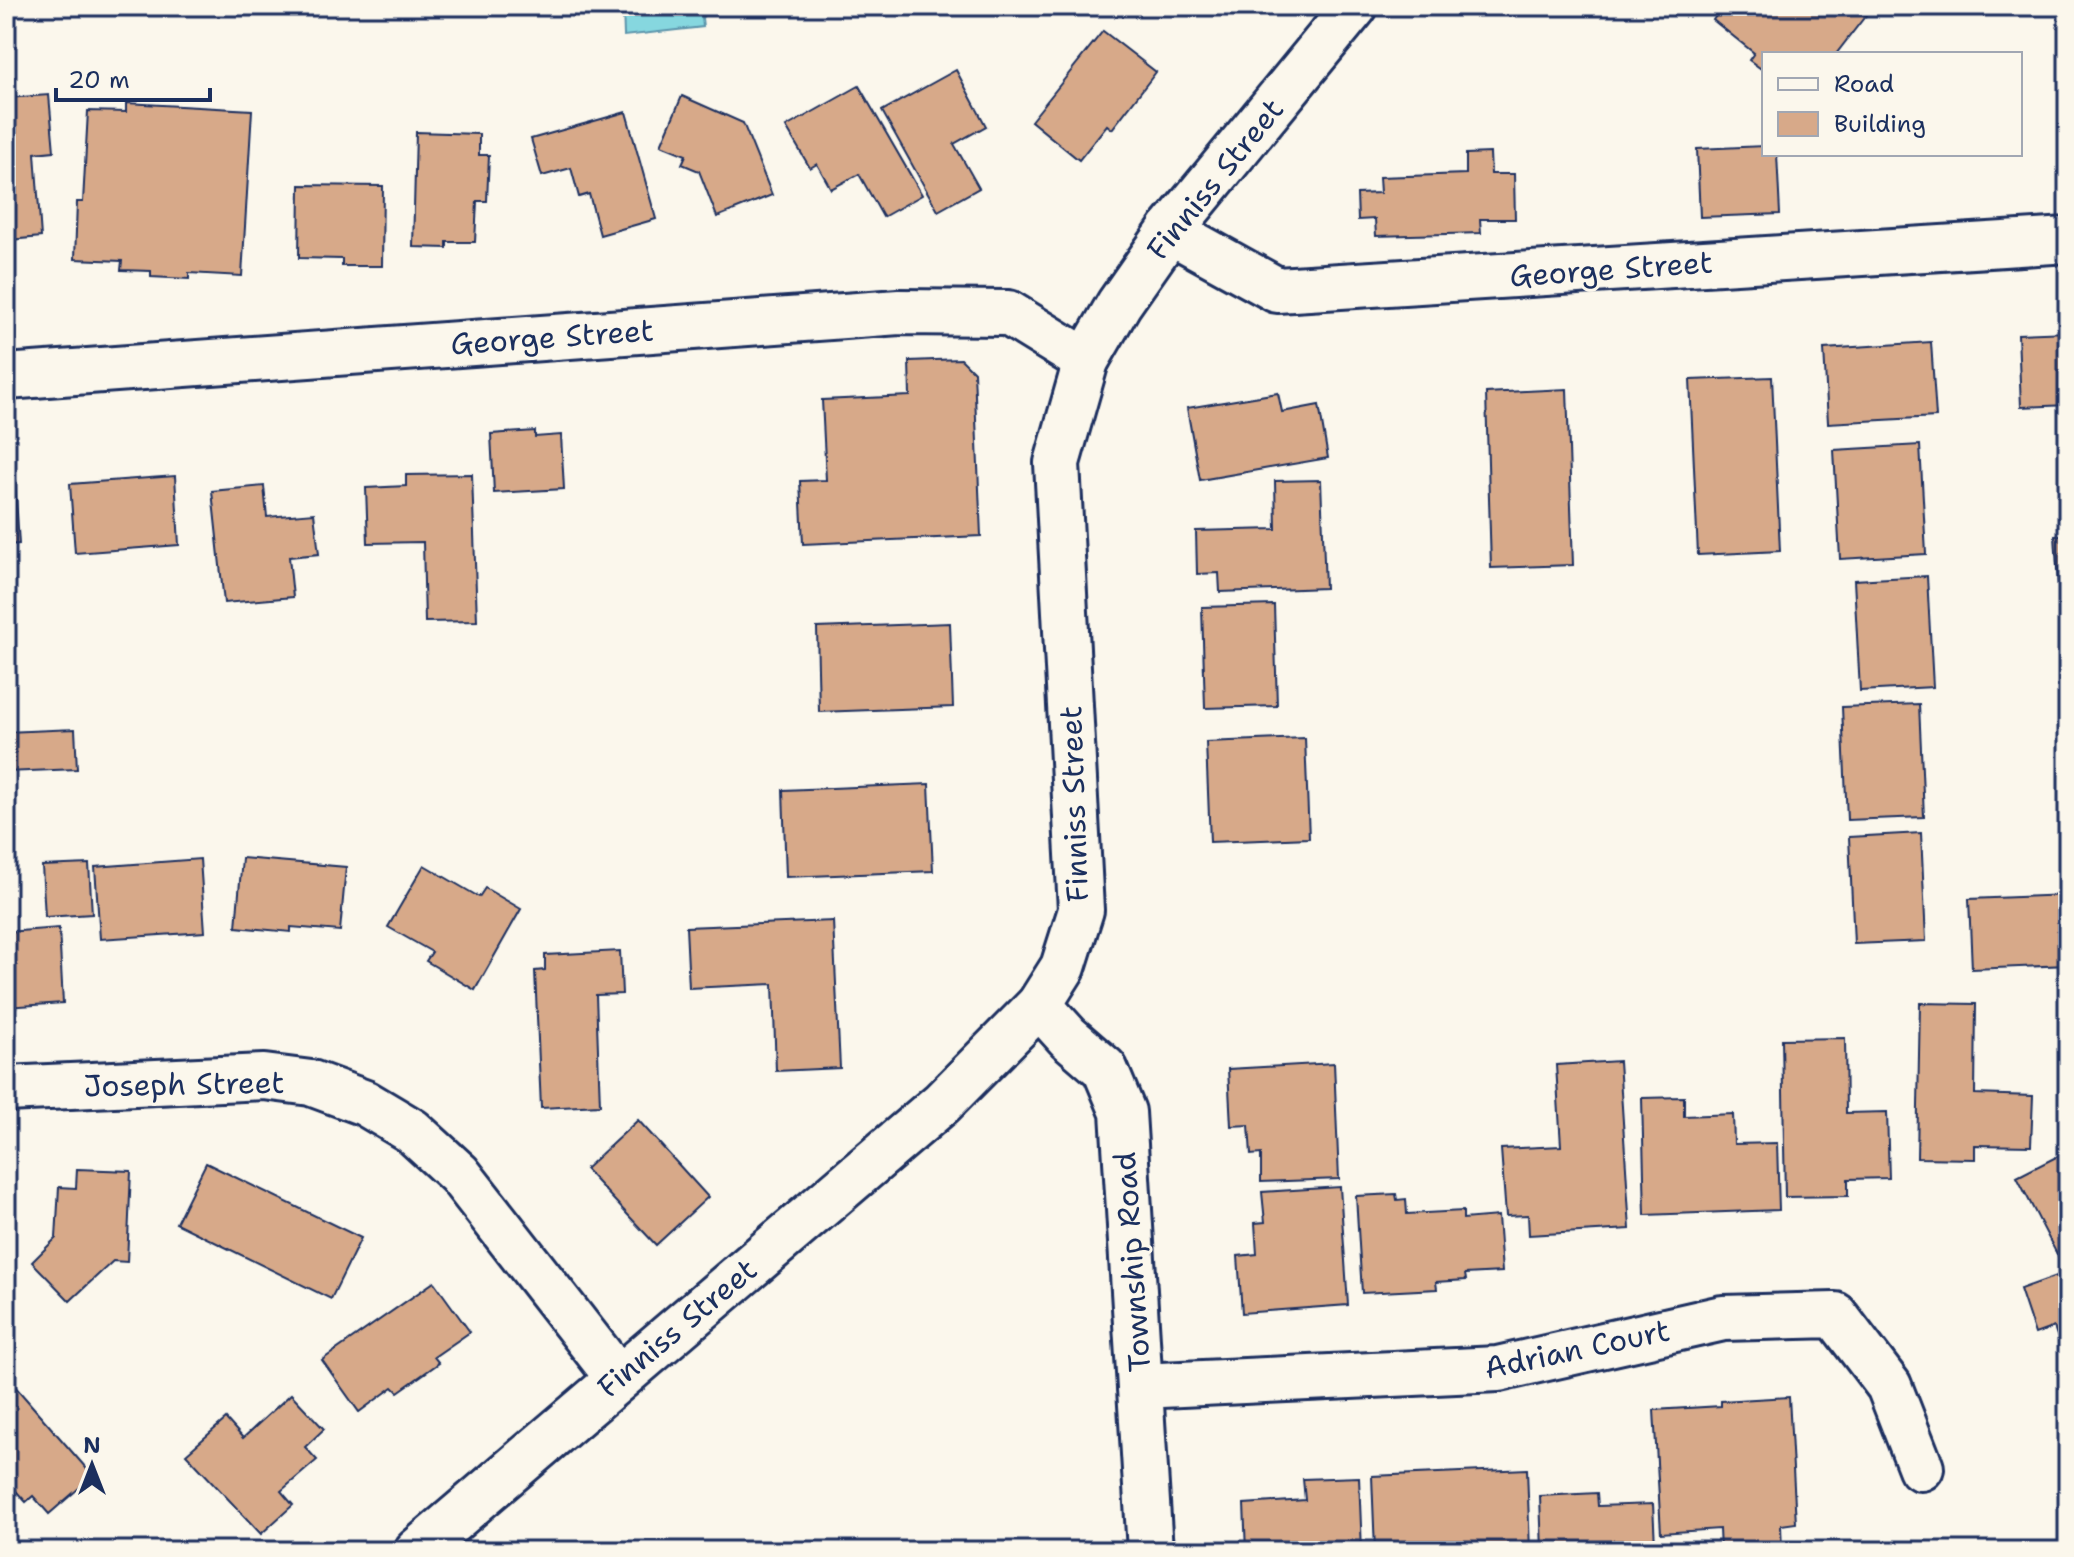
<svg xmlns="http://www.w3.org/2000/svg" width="2074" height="1557" viewBox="0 0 2074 1557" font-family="'Shantell Sans',sans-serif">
	<rect width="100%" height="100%" fill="#fbf7ec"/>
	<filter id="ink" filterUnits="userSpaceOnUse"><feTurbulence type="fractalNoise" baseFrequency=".0125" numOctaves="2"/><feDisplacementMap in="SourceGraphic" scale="16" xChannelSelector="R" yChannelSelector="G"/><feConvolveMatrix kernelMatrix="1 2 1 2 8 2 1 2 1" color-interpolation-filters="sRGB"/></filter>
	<g filter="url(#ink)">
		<polygon fill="#86d7df" stroke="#5b94ab" stroke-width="2" points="623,6 701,6 707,10 702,18 703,27 624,36"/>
		<g fill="#d7a989" stroke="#1b2f5e" stroke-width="2">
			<polygon points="1723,6 1873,6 1836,54 1764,54 1764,71 1749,60 1754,53 1713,20"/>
			<polygon points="1103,31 1156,72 1112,129 1107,125 1079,160 1031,121"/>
			<polygon points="956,70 986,126 954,144 979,188 938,211 882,111"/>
			<polygon points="859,86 922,195 883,217 859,174 831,189 817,164 810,168 786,127"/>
			<polygon points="49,95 54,151 35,153 41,237 10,240 10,249 6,250 6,98"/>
			<polygon points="682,96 743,123 772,195 717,217 699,171 682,164 686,155 661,145"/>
			<polygon points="126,103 252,110 242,276 189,273 189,279 151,277 151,271 121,270 122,261 75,259 77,202 83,202 88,111 126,112"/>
			<polygon points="626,112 656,219 600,235 589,194 579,197 571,168 542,176 531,139"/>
			<polygon points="416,132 479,134 479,155 489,155 487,201 477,201 475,242 447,242 447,248 413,247"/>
			<polygon points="1764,146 1764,154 1777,154 1780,214 1700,217 1697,149"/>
			<polygon points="1490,153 1491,174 1514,174 1515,219 1480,219 1481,233 1376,236 1375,219 1358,220 1357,194 1380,193 1379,177 1466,174 1466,154"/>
			<polygon points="300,185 383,186 382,266 342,266 342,259 299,258"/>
			<polygon points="2068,332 2068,405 2021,407 2018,334"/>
			<polygon points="1931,342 1936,417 1828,423 1824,349"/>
			<polygon points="961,359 974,372 981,536 803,544 800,481 826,480 822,400 910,396 909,361"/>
			<polygon points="1772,377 1780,551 1698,555 1690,380"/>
			<polygon points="1567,389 1573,565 1491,568 1486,393"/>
			<polygon points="1278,393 1282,412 1319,405 1328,458 1200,480 1187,408"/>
			<polygon points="535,431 535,437 561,435 564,489 494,493 491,434"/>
			<polygon points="1920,445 1926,554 1840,559 1834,450"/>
			<polygon points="472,474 477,621 425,622 423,542 368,543 366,488 406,486 406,475"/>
			<polygon points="175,476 179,545 75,553 70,484"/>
			<polygon points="1321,480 1325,588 1220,592 1219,573 1197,574 1196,531 1276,529 1275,481"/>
			<polygon points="15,481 19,544 6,545 6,482"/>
			<polygon points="264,486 267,517 314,513 319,554 289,557 293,597 224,603 212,491"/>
			<polygon points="2068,535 2068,646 2062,646 2055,536"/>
			<polygon points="1927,576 1933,687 1860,691 1854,580"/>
			<polygon points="1274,605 1277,706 1205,708 1202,607"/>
			<polygon points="950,623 953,707 819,712 817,628"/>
			<polygon points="1919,704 1924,817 1847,820 1842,707"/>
			<polygon points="75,729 77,769 6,772 6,732"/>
			<polygon points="1305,738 1309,838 1210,842 1206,742"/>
			<polygon points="929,784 933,871 786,877 783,790"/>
			<polygon points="1921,833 1926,941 1854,944 1849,837"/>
			<polygon points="242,858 346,867 340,931 291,927 291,932 236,927"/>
			<polygon points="200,859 205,932 100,939 95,867"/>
			<polygon points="89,864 92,914 45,917 42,866"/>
			<polygon points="424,865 479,897 485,888 521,909 475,990 426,961 432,952 388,927"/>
			<polygon points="2068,895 2068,965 1972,969 1969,899"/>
			<polygon points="833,921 840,1068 776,1071 773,984 689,988 686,927"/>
			<polygon points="59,928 63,1003 6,1007 6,932"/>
			<polygon points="620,951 622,994 596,995 600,1105 541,1108 535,971 545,970 545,955"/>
			<polygon points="1920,1003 1976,1004 1975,1094 2033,1096 2031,1146 1975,1145 1975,1159 1917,1158"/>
			<polygon points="1845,1038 1846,1113 1887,1112 1889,1178 1848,1179 1848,1196 1785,1197 1782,1039"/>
			<polygon points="1619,1061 1630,1229 1529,1235 1528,1215 1506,1216 1501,1149 1561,1146 1556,1065"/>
			<polygon points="1334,1063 1339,1179 1261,1182 1261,1154 1251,1155 1249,1125 1231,1126 1228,1069"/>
			<polygon points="1684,1097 1684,1116 1733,1114 1734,1144 1777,1143 1779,1210 1645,1215 1642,1098"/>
			<polygon points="638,1120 708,1197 656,1245 585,1169"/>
			<polygon points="2068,1151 2068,1261 2062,1264 2017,1177"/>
			<polygon points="206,1163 361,1238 331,1299 176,1223"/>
			<polygon points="77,1169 131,1171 127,1262 113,1261 70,1301 32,1262 56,1238 59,1187 76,1188"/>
			<polygon points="1340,1187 1348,1305 1242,1313 1238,1256 1257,1254 1255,1223 1265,1222 1262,1192"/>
			<polygon points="1396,1194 1397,1200 1406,1199 1407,1214 1463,1211 1463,1219 1498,1216 1502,1272 1465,1274 1466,1280 1436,1282 1437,1289 1362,1293 1356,1196"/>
			<polygon points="2068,1272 2068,1367 2054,1327 2035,1334 2020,1289"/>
			<polygon points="434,1282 470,1332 434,1357 439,1363 398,1392 393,1387 359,1412 322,1360"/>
			<polygon points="13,1384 93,1476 49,1514 33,1496 26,1502 6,1480 6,1390"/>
			<polygon points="291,1394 324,1429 305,1447 317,1460 281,1491 293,1505 261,1534 186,1454 226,1419 243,1438"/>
			<polygon points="1789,1397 1796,1523 1781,1525 1782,1551 1720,1551 1719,1529 1661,1533 1654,1410 1721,1406 1721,1401"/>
			<polygon points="1527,1469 1530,1551 1464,1551 1463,1549 1375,1551 1372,1476"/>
			<polygon points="1359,1477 1362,1551 1246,1551 1244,1504 1305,1500 1303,1479"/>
			<polygon points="1597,1493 1598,1506 1653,1504 1655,1545 1617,1547 1618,1551 1542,1551 1540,1496"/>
		</g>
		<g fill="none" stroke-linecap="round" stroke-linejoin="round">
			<g stroke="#1b2f5e" stroke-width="50">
				<g id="street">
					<polyline points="1170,231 1277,290 2068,240"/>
					<polyline points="1039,1005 1068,1037 1105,1069 1123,1112 1150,1551"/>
					<polyline points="6,1089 264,1077 311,1083 365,1103 412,1131 459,1174 618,1378"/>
					<polyline points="1140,1386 1498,1369 1723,1318 1835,1315 1889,1386 1921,1468"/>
				</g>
			</g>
			<g stroke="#1b2f5e" stroke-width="50">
				<g id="secondary">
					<polyline points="6,377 899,312 1008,313 1086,361"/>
					<polyline points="417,1551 942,1103 1039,1005 1063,967 1081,910 1057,463 1086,361 1119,304 1170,231 1355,6"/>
				</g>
			</g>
			<use href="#street" stroke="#fbf7ec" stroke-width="44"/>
			<use href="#secondary" stroke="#fbf7ec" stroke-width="44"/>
		</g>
	</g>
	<g text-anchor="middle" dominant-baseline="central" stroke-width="6" stroke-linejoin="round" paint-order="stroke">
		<g font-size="30" fill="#1b2f5e" stroke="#fbf7ec">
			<text transform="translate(1215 179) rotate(-51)">Finniss Street</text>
			<text transform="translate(1611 269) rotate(-4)">George Street</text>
			<text transform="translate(552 337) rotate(-4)">George Street</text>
			<text transform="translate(1074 804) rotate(-92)">Finniss Street</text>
			<text transform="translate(184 1084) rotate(-1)">Joseph Street</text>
			<text transform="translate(1132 1262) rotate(-94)">Township Road</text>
			<text transform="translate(677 1328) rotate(-40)">Finniss Street</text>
			<text transform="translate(1577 1349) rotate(-12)">Adrian Court</text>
		</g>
	</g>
	<rect width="2074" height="1557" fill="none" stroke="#fbf7ec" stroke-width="32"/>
	<rect x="16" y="16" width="2042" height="1525" fill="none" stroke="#1b2f5e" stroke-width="3" filter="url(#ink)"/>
	<rect x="1762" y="52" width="260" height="104" fill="#fbf7ec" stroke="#a1a7b3" stroke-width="2"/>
	<rect x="1778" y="78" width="40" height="12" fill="#fbf7ec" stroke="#a1a7b3" stroke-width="2"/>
	<text x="1834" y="92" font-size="24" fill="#1b2f5e">Road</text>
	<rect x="1778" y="112" width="40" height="24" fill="#d7a989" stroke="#a1a7b3" stroke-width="2"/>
	<text x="1834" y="132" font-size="24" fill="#1b2f5e">Building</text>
	<g transform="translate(92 1465)" stroke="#fbf7ec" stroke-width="6" paint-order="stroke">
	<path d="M0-6L14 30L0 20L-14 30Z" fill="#1b2f5e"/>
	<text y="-12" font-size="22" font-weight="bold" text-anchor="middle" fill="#1b2f5e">N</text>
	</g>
	<path d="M56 88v12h154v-12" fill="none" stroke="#1b2f5e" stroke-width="4"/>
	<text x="68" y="88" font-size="24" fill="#1b2f5e" stroke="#fbf7ec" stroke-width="6" paint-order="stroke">20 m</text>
</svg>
